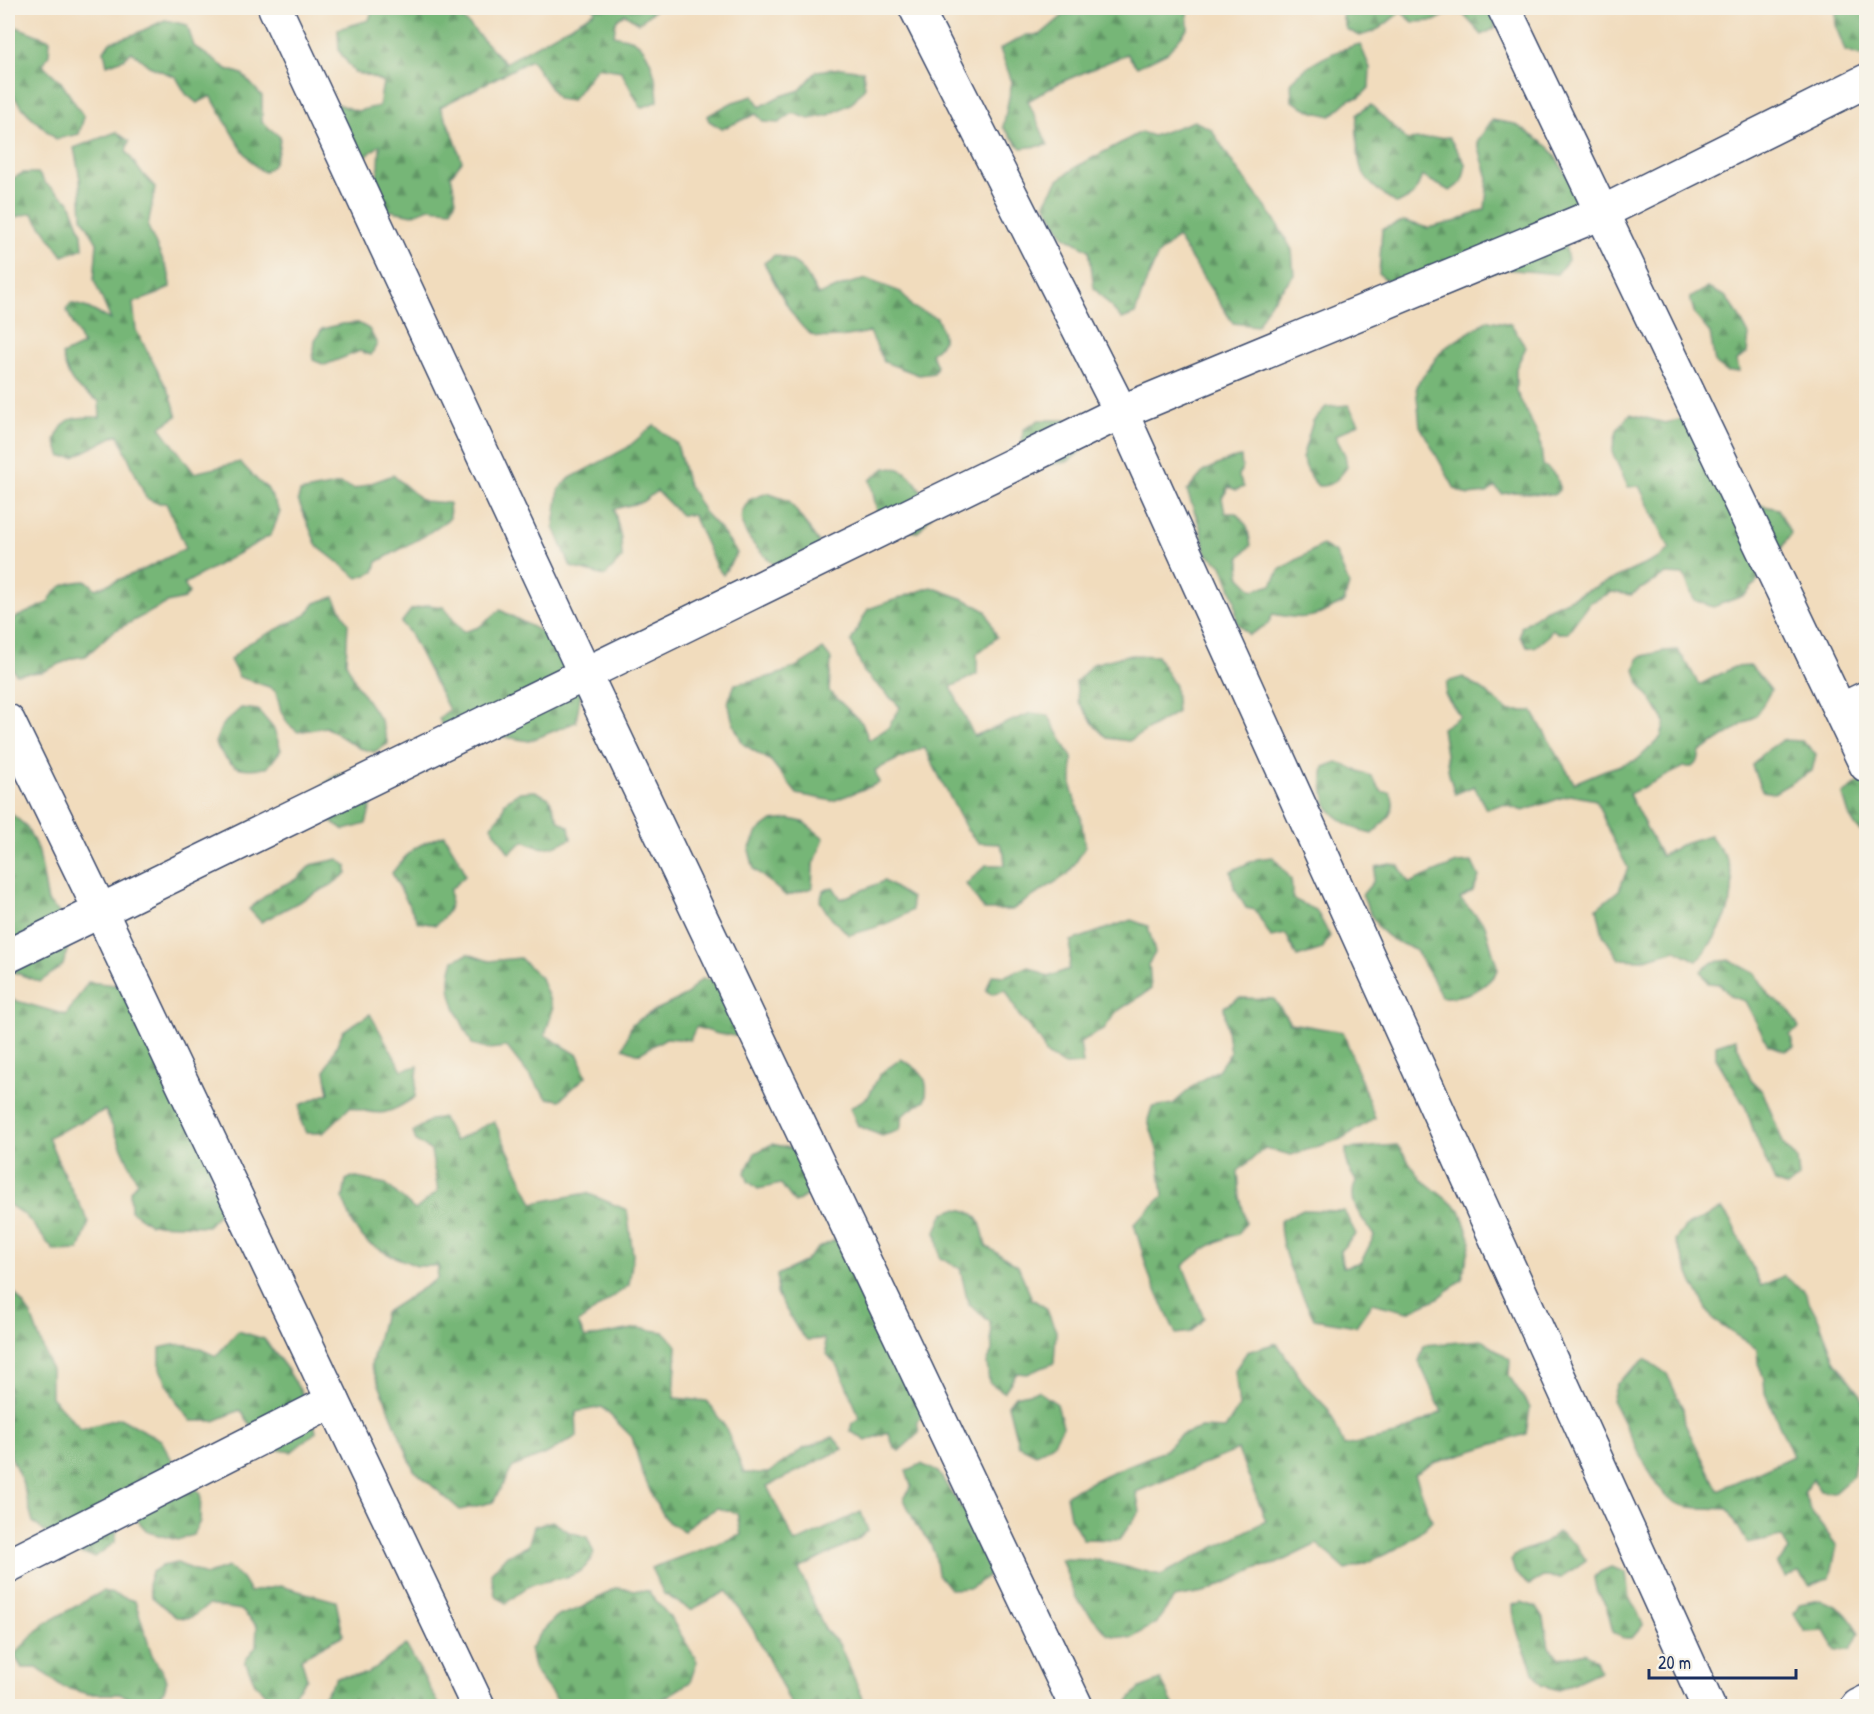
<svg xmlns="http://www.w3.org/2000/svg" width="1874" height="1714" viewBox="0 0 1874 1714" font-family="'Patrick Hand',sans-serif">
	<defs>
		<pattern id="forest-firs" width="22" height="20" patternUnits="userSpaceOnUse" patternTransform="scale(1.5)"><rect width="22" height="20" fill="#76b677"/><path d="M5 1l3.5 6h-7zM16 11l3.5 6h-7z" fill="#609465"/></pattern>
	</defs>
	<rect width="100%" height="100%" fill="#f7f3e8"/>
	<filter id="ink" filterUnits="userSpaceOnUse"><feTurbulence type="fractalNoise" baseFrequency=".0167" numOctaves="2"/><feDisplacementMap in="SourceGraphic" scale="12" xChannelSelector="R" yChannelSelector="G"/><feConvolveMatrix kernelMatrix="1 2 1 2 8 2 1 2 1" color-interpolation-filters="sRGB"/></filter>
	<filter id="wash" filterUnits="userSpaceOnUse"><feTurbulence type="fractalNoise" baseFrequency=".008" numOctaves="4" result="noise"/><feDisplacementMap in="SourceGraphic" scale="24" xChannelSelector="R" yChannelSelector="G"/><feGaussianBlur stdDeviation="1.35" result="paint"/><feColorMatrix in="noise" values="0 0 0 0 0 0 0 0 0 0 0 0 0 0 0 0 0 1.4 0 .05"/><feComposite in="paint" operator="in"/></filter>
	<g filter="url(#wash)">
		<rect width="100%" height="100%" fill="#f1dcbd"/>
		<g fill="url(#forest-firs)" stroke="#48726a" stroke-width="1.5">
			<path d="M 373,8 L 455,8 L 455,10 L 505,63 L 595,12 L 594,8 L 657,8 L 639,23 L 625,14 L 616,21 L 614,35 C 620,37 628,38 633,40 C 652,50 657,82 658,101 L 641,108 L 621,71 L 597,67 L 571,101 L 558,99 L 531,60 L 440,107 L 453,134 L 462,161 L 451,175 L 456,200 L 451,210 L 429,208 L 412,215 L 388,210 L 374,190 L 379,167 L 380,145 L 365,157 L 346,141 L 334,103 L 357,111 L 379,106 L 383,82 L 367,75 L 355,73 L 339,51 L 338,29 L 369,20 Z"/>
			<polygon points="1104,8 1135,11 1143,8 1187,8 1188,28 1168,52 1137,67 1127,54 1059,83 1028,101 1048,145 1021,148 1003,127 1012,82 1000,49 1026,35 1040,35 1065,14"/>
			<path d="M 1346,8 L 1496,8 L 1495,28 L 1482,35 L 1463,14 L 1450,13 L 1434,21 L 1413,22 L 1401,12 C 1384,24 1382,30 1360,36 L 1346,29 L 1342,16 Z"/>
			<path d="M 1839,8 L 1866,8 L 1866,55 L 1860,56 L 1845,51 C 1841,38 1830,19 1839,8 Z"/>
			<path d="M 165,20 L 187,25 L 194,46 L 227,69 L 242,74 L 262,96 L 262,122 L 280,137 C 279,150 277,166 264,172 C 245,163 222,114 211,96 L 197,103 L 186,94 L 176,77 L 149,66 L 132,52 L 123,59 L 107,65 L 104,51 L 110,42 L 135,34 Z"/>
			<path d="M 14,26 L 50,40 L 49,54 L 43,65 L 61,82 L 84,117 L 79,134 L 56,139 C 41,126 10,101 8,81 C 5,65 7,46 8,29 Z"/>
			<path d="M 1360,44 L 1370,68 L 1369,88 L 1360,97 L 1350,99 L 1331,116 L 1314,112 L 1292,101 L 1291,82 C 1308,63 1336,50 1360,44 Z"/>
			<polygon points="841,68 863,71 865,87 852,103 829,115 809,119 793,113 779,123 764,122 756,114 722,129 709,121 707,116 733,102 753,96 760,107 778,97 800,90 817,71"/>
			<path d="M 1371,105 L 1407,140 L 1449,137 L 1466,165 L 1462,182 L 1450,191 L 1422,176 L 1414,195 L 1397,204 C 1385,195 1369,186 1362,171 C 1357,159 1356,128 1357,114 Z"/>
			<polygon points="1492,120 1515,124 1549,147 1587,206 1562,229 1568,260 1557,274 1504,269 1412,301 1379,274 1382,229 1404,221 1428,228 1457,221 1485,209 1488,178 1477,142"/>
			<polygon points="1194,121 1211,129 1236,168 1273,217 1292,250 1294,275 1270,303 1257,326 1233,323 1177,237 1158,255 1146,282 1135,314 1122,319 1094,288 1089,250 1064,236 1045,203 1058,180 1076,167 1141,132 1153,136"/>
			<path d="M 116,132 L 129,141 L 126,151 L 140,171 L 155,187 L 148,227 L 169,274 L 170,287 L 158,294 L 133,303 L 136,330 L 171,396 L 177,416 L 160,427 L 194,473 L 240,462 L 259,482 L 267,488 L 280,512 L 271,535 L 184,584 L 189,593 L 184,599 L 167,603 L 112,632 L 86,656 L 73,658 L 42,672 L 16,674 L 8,663 L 8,621 L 48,603 C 56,585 68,582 87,581 L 96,589 L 145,569 L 186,548 L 166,503 L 157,503 L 146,498 L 118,434 L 74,457 L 61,457 L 55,440 C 66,413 75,418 100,417 L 99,401 C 74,387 69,383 62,355 L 83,345 L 66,309 L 71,303 L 88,308 L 111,320 L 94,280 L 97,243 L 82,217 L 80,179 L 74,148 Z"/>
			<polygon points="23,173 38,173 46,184 70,202 82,234 83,248 63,256 32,213 8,219 8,181"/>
			<path d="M 775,255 C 804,263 804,271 818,295 L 847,284 L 866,279 L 901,292 L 912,307 L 937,318 C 944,336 949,341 931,353 L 937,366 L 934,373 L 919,375 L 884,362 L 870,332 C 853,335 835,339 818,337 C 797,334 775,281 764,263 Z"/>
			<polygon points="1707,288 1725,296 1736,311 1749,335 1747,353 1736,361 1740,371 1727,372 1715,363 1710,333 1695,315 1690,298"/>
			<path d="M 1488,320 L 1511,324 L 1526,347 L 1516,368 L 1516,391 L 1540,439 L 1543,465 C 1553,472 1560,477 1559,490 L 1554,495 L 1514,492 L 1502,494 L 1495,487 L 1487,493 L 1468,495 L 1455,489 L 1420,426 L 1416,386 L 1443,349 Z"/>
			<polygon points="358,323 369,329 377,344 371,355 360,351 325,365 313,360 315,340 322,329 342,324"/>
			<path d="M 1348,405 L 1359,423 L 1335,436 L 1345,455 L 1347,467 C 1339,478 1332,487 1318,486 L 1311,478 L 1302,458 L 1313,421 L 1326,407 Z"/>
			<polygon points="1630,414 1665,423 1683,419 1750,503 1778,509 1791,534 1763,575 1745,595 1713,607 1694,600 1684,575 1666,574 1631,595 1612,592 1589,603 1567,633 1558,633 1552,629 1547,637 1535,647 1527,646 1520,637 1521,627 1545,610 1659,558 1670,549 1639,486 1628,487 1612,452 1617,430"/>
			<polygon points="1039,420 1069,420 1081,431 1083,450 1067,462 1037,466 1022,444 1023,430"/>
			<polygon points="654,425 677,444 687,482 704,512 720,529 737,553 723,575 716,566 693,515 681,515 657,491 642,502 614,509 621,538 622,558 605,576 571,567 554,527 559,489 570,478 627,448"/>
			<path d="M 1241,457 L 1242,469 L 1238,475 L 1244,487 L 1236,490 L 1229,487 L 1222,498 L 1225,513 L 1236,513 L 1247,526 L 1251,545 L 1240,557 L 1240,577 L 1253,590 L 1272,585 L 1279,570 L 1322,545 L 1336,553 L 1349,584 L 1344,602 C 1314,618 1307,621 1273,614 L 1268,624 L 1249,635 L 1237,623 L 1235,600 L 1222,565 L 1206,553 L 1200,527 L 1187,491 L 1204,471 L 1231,459 Z"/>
			<path d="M 885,468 C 889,468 895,468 899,469 C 914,474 929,501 931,516 L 918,532 L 897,530 L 877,511 L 870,480 Z"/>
			<polygon points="393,475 423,501 449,503 450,518 424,536 377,562 374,572 358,578 317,546 298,500 300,492 340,484 355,489"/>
			<path d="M 767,493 L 789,501 L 823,548 L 789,578 C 774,564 736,536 742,513 C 743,509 747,504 749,500 Z"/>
			<path d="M 931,587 L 964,599 L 986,611 L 997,637 L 977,654 L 977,674 L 951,687 L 974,736 L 1031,713 L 1048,715 L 1072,758 L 1072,791 L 1081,818 L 1085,848 L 1068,874 L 1012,910 L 984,910 L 966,884 L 986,865 L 1005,865 L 1004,853 L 1000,844 L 979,843 L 967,830 L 924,747 L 875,770 L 879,783 L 833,801 L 797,794 L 771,761 L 743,744 L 733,723 L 728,702 L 735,684 C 773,677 791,674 823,649 L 831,659 L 829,691 L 862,723 L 869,740 L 888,728 L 900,707 L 864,672 L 851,641 L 868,609 Z"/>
			<polygon points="334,597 348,623 346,662 358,687 381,721 388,744 374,752 359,748 326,727 298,732 288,724 281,711 276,692 269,687 239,677 230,660 247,644 306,615 315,603"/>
			<polygon points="428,605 443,607 463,632 479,627 500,610 542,632 566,661 581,691 576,722 529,741 442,726 439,718 449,710 409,632 401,623 411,610"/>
			<path d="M 1677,650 L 1688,665 L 1699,685 L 1734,667 L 1751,666 L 1771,690 L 1757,715 L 1700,752 L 1698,761 L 1692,767 L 1684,767 L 1629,794 L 1661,856 L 1684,843 L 1710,835 C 1715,843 1724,853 1728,862 C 1742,897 1720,935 1697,961 L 1676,950 L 1642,960 L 1619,959 L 1603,935 L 1597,908 L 1619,890 L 1628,868 L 1610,834 L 1596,800 L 1570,795 L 1523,811 L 1503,804 L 1486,809 L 1474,786 L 1455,794 L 1449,774 L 1442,728 L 1460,716 L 1445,694 L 1447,682 L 1463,677 L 1486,692 L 1508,711 L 1532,711 L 1574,783 L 1605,770 L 1637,760 L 1661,737 L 1665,722 L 1655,705 L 1639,683 L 1635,669 L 1639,657 L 1664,651 Z"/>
			<polygon points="1128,655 1157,656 1175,686 1177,712 1129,741 1107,738 1095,726 1078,701 1076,682 1093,664"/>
			<path d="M 241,708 L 258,710 L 274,729 L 281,750 L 267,768 C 236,770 232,770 215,743 L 222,725 Z"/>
			<polygon points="1782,740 1802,741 1816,754 1812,771 1774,793 1762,791 1752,766 1762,754"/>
			<path d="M 1337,762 L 1371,776 L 1382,792 L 1390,792 C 1400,810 1384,822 1372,834 C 1358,831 1340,821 1330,810 C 1323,801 1322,778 1324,767 Z"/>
			<polygon points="338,774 356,776 374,795 366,824 345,830 317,814 316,791"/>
			<path d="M 1860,782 L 1866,783 L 1866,834 C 1850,826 1847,810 1843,794 Z"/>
			<path d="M 535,791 L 549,798 L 559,821 L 569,827 L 571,839 C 550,848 545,852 524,841 L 509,853 L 491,826 L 502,813 L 505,802 L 520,792 Z"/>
			<polygon points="8,811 27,827 39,852 48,902 65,918 72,932 63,965 40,982 8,970 8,923 10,922 8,917"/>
			<polygon points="790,819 803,822 824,838 813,867 812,888 786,896 754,869 749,850 757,832 772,821"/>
			<path d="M 444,835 L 462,865 L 465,876 L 450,890 C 452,909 449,912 436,925 L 418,922 L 392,873 C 410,849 416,845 444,835 Z"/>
			<polygon points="1273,857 1291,879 1293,899 1316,910 1330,936 1322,949 1297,957 1286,934 1271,937 1255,910 1246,908 1234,887 1231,871 1257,859"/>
			<polygon points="338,859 347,866 347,873 331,885 261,922 249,909 274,889 297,879 311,865"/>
			<path d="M 1472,862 L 1479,877 L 1473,891 L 1460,899 L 1485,925 L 1498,970 C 1485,990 1466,998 1441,997 L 1433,979 L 1415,949 C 1379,938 1377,927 1362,895 L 1373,882 L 1376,867 L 1390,864 L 1399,866 L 1409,883 L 1457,863 Z"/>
			<path d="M 884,881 L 911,898 L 912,910 C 893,923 872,929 849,935 L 828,914 L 820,901 L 823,891 L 833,887 L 841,899 Z"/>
			<polygon points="1131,920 1148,926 1155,953 1149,963 1151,989 1116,1012 1104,1029 1080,1042 1083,1064 1064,1065 1045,1053 1041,1041 1018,1014 1006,990 992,994 986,991 992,975 1005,976 1028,966 1048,977 1069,969 1071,941"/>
			<path d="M 468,954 L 489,961 L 520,958 L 541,978 L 553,1009 L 545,1035 L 578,1055 L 586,1076 L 560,1100 L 547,1098 L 507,1047 L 489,1049 L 472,1044 C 459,1015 442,992 454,960 Z"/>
			<polygon points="1730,960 1756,974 1769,996 1789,1010 1799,1028 1790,1035 1794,1047 1785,1051 1768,1045 1745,1001 1730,996 1720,984 1708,983 1701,971 1713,962"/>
			<polygon points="702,979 724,980 753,1022 736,1036 718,1034 696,1027 690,1040 666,1038 639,1054 623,1048 632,1024 650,1013 687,995 695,985"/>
			<polygon points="88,982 134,987 213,1153 210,1182 230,1202 207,1226 150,1224 131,1211 130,1191 137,1182 105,1110 48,1137 65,1177 89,1222 79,1250 54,1251 26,1216 8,1204 9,1126 8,1124 8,1001 10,999 66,1015"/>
			<path d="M 1239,998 L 1274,999 L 1290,1023 L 1343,1032 L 1375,1118 L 1341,1139 L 1291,1155 L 1265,1148 L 1238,1171 L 1240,1197 L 1246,1222 L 1238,1234 C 1216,1240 1200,1251 1183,1266 L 1204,1318 L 1191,1332 L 1176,1334 L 1149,1275 L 1134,1224 L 1163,1196 L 1158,1152 L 1148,1120 L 1152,1107 L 1173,1104 L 1198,1082 L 1218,1070 L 1230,1053 L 1224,1007 Z"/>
			<path d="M 370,1014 L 402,1070 L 418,1066 L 415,1097 C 387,1115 382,1117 350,1107 L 323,1133 L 306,1133 L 300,1119 L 300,1105 L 329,1093 L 325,1071 L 343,1031 Z"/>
			<polygon points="1735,1039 1751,1080 1763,1092 1784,1145 1797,1159 1799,1177 1787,1187 1775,1182 1757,1141 1746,1108 1716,1058 1716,1045"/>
			<path d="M 901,1059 C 919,1069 931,1077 925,1100 L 903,1115 L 900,1130 L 882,1136 L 858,1126 L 850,1108 L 868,1097 L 880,1074 Z"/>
			<polygon points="442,1117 455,1141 494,1121 533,1203 587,1193 627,1210 633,1255 629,1285 578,1323 585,1338 638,1328 664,1332 677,1346 674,1398 707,1401 726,1428 744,1473 768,1473 803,1449 833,1437 843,1449 767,1486 795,1543 861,1512 868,1531 854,1541 799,1569 825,1630 839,1644 865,1703 845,1706 792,1706 754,1631 727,1591 691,1610 664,1594 651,1568 741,1535 737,1513 717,1508 695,1521 684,1531 668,1522 654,1500 642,1472 632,1437 602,1407 576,1412 577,1436 548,1453 513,1467 493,1502 460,1510 414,1470 371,1365 384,1313 437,1279 438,1266 417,1266 390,1255 368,1243 354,1227 343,1199 346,1180 352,1177 386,1184 415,1210 438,1191 431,1151 416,1141 413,1132 430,1120"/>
			<polygon points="772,1144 794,1149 810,1171 812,1192 795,1203 781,1184 758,1189 748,1181 745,1172 755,1153"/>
			<path d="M 1397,1145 L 1421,1179 L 1460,1210 L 1471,1241 L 1462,1279 L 1440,1297 L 1408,1312 L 1372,1303 L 1356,1326 L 1314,1319 C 1299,1288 1280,1256 1280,1221 L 1301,1210 L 1344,1211 L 1356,1234 L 1340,1251 L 1343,1267 L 1361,1262 L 1374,1236 C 1362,1217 1346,1203 1356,1181 L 1347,1166 L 1346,1149 Z"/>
			<path d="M 955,1209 C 981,1210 981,1224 986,1246 L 1018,1266 L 1032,1299 L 1046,1308 L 1056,1331 L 1054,1363 L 1027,1374 L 1017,1373 L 1004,1392 L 989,1382 L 987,1363 L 992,1350 L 990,1322 L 968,1303 L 960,1268 L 940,1258 L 936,1231 L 944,1213 Z"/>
			<path d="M 1722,1209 L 1732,1223 L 1761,1286 L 1783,1276 L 1802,1289 L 1819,1320 L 1835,1362 L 1861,1395 L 1866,1416 L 1866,1437 L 1856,1452 L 1853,1476 L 1834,1493 L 1820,1491 L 1813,1479 L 1803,1493 L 1814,1516 L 1837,1546 L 1830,1578 L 1810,1586 L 1800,1573 L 1786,1577 L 1777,1564 L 1789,1551 L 1782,1537 L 1748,1544 L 1728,1509 C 1713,1508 1685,1510 1672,1501 C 1654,1489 1624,1422 1612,1400 L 1617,1383 L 1645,1359 L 1667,1374 L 1683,1409 L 1685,1424 L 1718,1490 L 1793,1456 L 1765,1393 L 1764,1379 L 1758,1363 L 1757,1349 L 1713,1320 L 1693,1283 L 1675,1240 L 1685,1227 Z"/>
			<polygon points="835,1240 864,1272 926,1412 917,1421 919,1433 899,1451 894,1447 888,1432 866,1441 850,1431 852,1423 860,1418 839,1368 827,1354 824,1339 807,1340 798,1330 777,1294 777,1275 804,1262 818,1248"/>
			<polygon points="13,1291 31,1315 51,1370 51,1397 81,1429 120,1418 161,1440 177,1469 201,1494 200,1521 193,1535 177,1540 148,1532 137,1520 119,1516 115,1542 95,1557 66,1550 33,1522 22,1481 8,1450 8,1293"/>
			<path d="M 238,1331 L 264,1339 L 287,1369 L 311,1408 L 316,1432 L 291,1452 L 268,1448 L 240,1410 L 214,1421 L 191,1421 L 175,1399 L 160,1369 L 160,1348 C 186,1341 192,1345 216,1356 Z"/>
			<path d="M 1483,1340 L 1510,1360 L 1509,1376 L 1530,1408 L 1526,1434 L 1434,1463 L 1415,1474 L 1432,1521 C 1409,1546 1378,1559 1346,1570 L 1317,1544 L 1276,1564 L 1257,1568 L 1204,1593 L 1174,1598 L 1156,1623 L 1132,1638 L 1108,1635 L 1076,1598 L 1061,1559 L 1097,1560 L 1161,1575 L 1266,1521 L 1238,1450 L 1136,1492 L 1140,1511 L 1119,1540 L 1083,1539 L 1070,1517 L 1066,1495 L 1105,1475 L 1164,1451 L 1179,1436 L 1201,1428 L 1225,1429 L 1239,1407 L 1235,1370 L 1247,1352 L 1277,1343 L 1305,1385 L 1329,1410 L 1344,1446 L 1396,1435 L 1442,1412 L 1419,1362 L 1424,1345 Z"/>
			<polygon points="1038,1391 1057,1404 1063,1426 1053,1444 1036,1454 1018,1445 1008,1405 1015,1396"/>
			<polygon points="921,1464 938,1472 961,1507 979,1508 989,1552 991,1573 971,1588 950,1589 938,1574 935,1555 929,1541 916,1525 904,1499 911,1486 906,1471"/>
			<path d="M 552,1521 L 569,1532 L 587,1537 L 594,1553 C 583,1581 559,1577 534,1584 C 524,1587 515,1597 506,1603 L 495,1595 L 491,1573 L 507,1555 L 528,1546 L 534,1526 Z"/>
			<path d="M 1558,1532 L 1576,1545 L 1586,1560 L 1561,1578 L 1543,1577 L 1529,1585 L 1515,1573 L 1511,1560 C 1519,1549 1526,1551 1537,1546 C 1545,1544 1552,1537 1558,1532 Z"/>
			<polygon points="177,1563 205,1575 228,1567 242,1579 250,1592 280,1586 336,1601 343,1635 301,1658 307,1678 291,1698 269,1698 255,1683 245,1661 256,1646 257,1626 241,1610 209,1605 190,1618 176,1617 151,1596 148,1585 152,1572 162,1566"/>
			<polygon points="1611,1567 1626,1572 1629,1598 1636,1608 1643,1625 1632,1638 1623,1638 1613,1632 1606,1605 1596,1589 1594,1578 1600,1572"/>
			<polygon points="615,1588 648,1591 672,1620 697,1661 690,1682 663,1699 635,1706 562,1706 535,1672 530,1649 541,1633 556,1617 583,1607"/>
			<polygon points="103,1591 135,1601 152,1655 167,1680 164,1691 149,1704 119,1694 88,1694 63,1687 37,1668 22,1668 14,1655 44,1624"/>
			<path d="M 1819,1600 C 1841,1605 1848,1614 1859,1633 L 1851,1650 L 1836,1650 L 1825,1631 L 1805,1632 L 1794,1614 L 1800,1604 Z"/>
			<path d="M 1521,1602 L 1536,1607 L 1544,1619 L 1549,1647 L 1560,1658 L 1585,1652 L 1596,1660 L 1600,1671 L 1559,1690 L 1541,1685 C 1529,1663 1513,1630 1513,1605 Z"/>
			<polygon points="406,1645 440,1706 317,1706 337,1677 367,1674"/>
			<polygon points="1161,1680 1174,1706 1133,1706 1128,1701 1140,1688"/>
		</g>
	</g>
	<g filter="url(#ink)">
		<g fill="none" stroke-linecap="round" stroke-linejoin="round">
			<g stroke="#3b496c" stroke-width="36">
				<g id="minor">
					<polyline points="275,8 585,674 1076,1706"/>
					<polyline points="916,8 1121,412 1708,1706"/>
					<polyline points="1504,8 1866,765"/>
					<polyline points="1841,710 1866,698"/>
					<polyline points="8,721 101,912 478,1706"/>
					<polyline points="8,956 1121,412 1601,213 1866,81"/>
					<polyline points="8,1566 333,1401"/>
					<polyline points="1858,1706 1866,1702"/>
				</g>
			</g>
			<use href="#minor" stroke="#fff" stroke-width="33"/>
		</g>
	</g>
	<rect width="1874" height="1714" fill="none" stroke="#f7f3e8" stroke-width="30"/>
	<path d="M1649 1669v9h147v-9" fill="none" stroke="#1b2f5e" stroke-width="3"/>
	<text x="1658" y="1669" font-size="18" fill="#1b2f5e" stroke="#f7f3e8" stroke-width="4.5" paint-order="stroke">20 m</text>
</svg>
